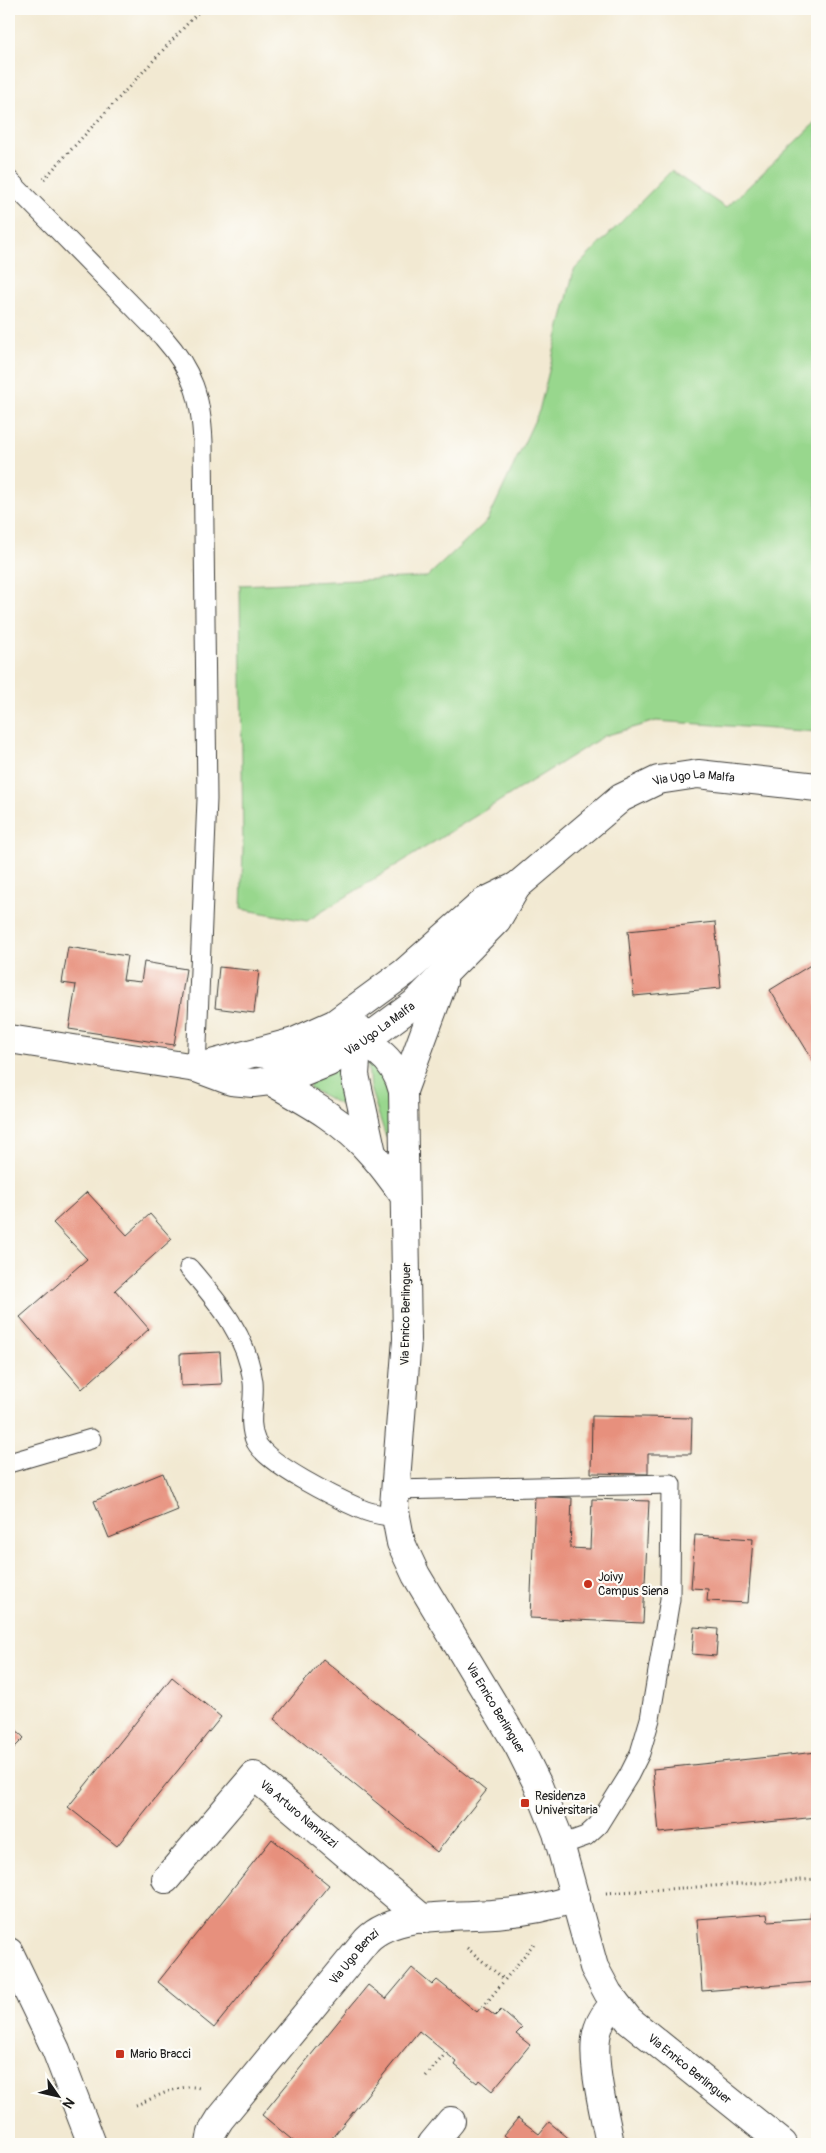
<svg xmlns="http://www.w3.org/2000/svg" width="826" height="2153" viewBox="0 0 826 2153" font-family="Pangolin,sans-serif">
	<rect width="100%" height="100%" fill="#fdfcf7"/>
	<filter id="ink" filterUnits="userSpaceOnUse"><feTurbulence type="fractalNoise" baseFrequency=".02" numOctaves="2"/><feDisplacementMap in="SourceGraphic" scale="10" xChannelSelector="R" yChannelSelector="G"/><feConvolveMatrix kernelMatrix="1 2 1 2 8 2 1 2 1" color-interpolation-filters="sRGB"/></filter>
	<filter id="wash" filterUnits="userSpaceOnUse"><feTurbulence type="fractalNoise" baseFrequency=".0096" numOctaves="4" result="noise"/><feDisplacementMap in="SourceGraphic" scale="20" xChannelSelector="R" yChannelSelector="G"/><feGaussianBlur stdDeviation="1.12" result="paint"/><feColorMatrix in="noise" values="0 0 0 0 0 0 0 0 0 0 0 0 0 0 0 0 0 1.4 0 .05"/><feComposite in="paint" operator="in"/></filter>
	<g filter="url(#wash)">
		<rect width="100%" height="100%" fill="#f2e9d2"/>
		<g fill="#98d78d" stroke="#5a7a54">
			<polygon points="817,121 817,732 656,721 604,736 307,921 241,909 243,850 240,585 427,577 488,520 539,411 574,270 671,171 726,208"/>
			<polygon points="367,1054 387,1078 390,1128 386,1137 370,1088"/>
			<polygon points="340,1067 354,1115 343,1106 309,1088 311,1082"/>
		</g>
		<g id="blocks">
			<g fill="#e7907d">
				<polygon points="715,922 721,988 634,996 628,931"/>
				<polygon points="68,947 127,956 123,980 141,982 144,962 186,969 174,1045 69,1029 76,985 62,983"/>
				<polygon points="817,961 817,1067 770,990"/>
				<polygon points="219,967 259,971 254,1013 215,1008"/>
				<polygon points="87,1192 127,1235 150,1214 172,1239 115,1290 149,1329 82,1389 20,1317 87,1259 53,1223"/>
				<polygon points="220,1352 222,1384 181,1386 180,1354"/>
				<polygon points="592,1416 692,1418 691,1454 648,1454 648,1474 591,1473"/>
				<polygon points="163,1473 178,1510 109,1538 94,1501"/>
				<polygon points="535,1496 572,1498 570,1548 590,1549 592,1499 649,1501 643,1623 530,1618"/>
				<polygon points="695,1535 753,1539 748,1603 707,1601 708,1589 691,1588"/>
				<polygon points="694,1627 718,1629 716,1656 692,1654"/>
				<polygon points="323,1659 486,1791 437,1852 274,1719"/>
				<polygon points="172,1677 221,1717 117,1846 68,1807"/>
				<polygon points="9,1722 24,1738 9,1753"/>
				<polygon points="817,1752 817,1817 659,1833 653,1769"/>
				<polygon points="272,1839 329,1885 214,2028 158,1982"/>
				<polygon points="811,1911 817,1911 817,1982 702,1991 697,1919 767,1914 768,1921 811,1918"/>
				<polygon points="412,1968 432,1985 437,1980 477,2012 482,2006 495,2016 501,2010 522,2028 516,2034 530,2045 492,2091 479,2080 477,2083 455,2065 457,2062 419,2031 327,2144 297,2144 262,2115 368,1985 386,1999"/>
				<polygon points="518,2118 539,2134 549,2122 572,2141 569,2144 504,2144 509,2139 504,2135"/>
			</g>
		</g>
	</g>
	<g filter="url(#ink)">
		<use href="#blocks" fill-opacity="0" stroke="#3c3b37" stroke-width="1"/>
		<g fill="none" stroke-linecap="round" stroke-linejoin="round">
			<g stroke="#3c3b37" stroke-width="21">
				<g id="service">
					<path d="M 9,180 L 163,337 C 193,371 201,397 203,442 L 207,799 L 196,1068"/>
					<path d="M 189,1268 C 218,1302 247,1335 253,1382 C 255,1402 247,1423 256,1442 C 268,1465 336,1498 361,1509 C 372,1514 383,1515 394,1517"/>
					<polyline points="9,1463 91,1439"/>
					<polyline points="394,1490 671,1484 670,1599 650,1719 640,1753 629,1775 598,1825 586,1836 561,1845"/>
				</g>
			</g>
			<g stroke="#3c3b37" stroke-width="30">
				<g id="minor">
					<path id="s1" d="M 166,1879 L 254,1776 L 423,1919"/>
					<path id="s2" d="M 210,2144 L 212,2132 L 220,2119 L 367,1940 C 396,1910 465,1918 504,1913 C 529,1911 552,1906 576,1898"/>
					<polyline points="432,2144 451,2121"/>
					<path d="M 610,2144 C 605,2115 589,2057 598,2029 C 601,2019 608,2010 615,2003"/>
				</g>
			</g>
			<g stroke="#3c3b37" stroke-width="30">
				<g id="tertiary">
					<polyline points="364,1032 356,1060 355,1075 372,1153"/>
					<path id="s3" d="M 9,1039 L 196,1068 L 231,1081 L 253,1083 L 287,1079 L 329,1062 L 360,1044 L 414,1004 L 497,920 L 517,886"/>
					<path id="s4" d="M 259,1053 C 269,1054 282,1058 293,1056 C 307,1053 319,1046 333,1043 C 370,1035 395,1059 403,1091 L 407,1339 L 394,1506 L 401,1543 L 416,1575 L 519,1747 L 537,1783 L 557,1833 L 594,1967 L 608,1993 L 629,2020 L 783,2144"/>
					<path id="s5" d="M 196,1068 L 294,1042 L 334,1024 L 405,972 L 484,902 L 517,886 L 621,798 L 658,780 L 698,774 L 817,787"/>
					<path d="M 272,1082 C 308,1102 345,1122 372,1154 C 383,1166 393,1180 403,1194"/>
					<polyline points="403,1091 443,982"/>
				</g>
			</g>
			<g stroke="#3c3b37" stroke-width="30">
				<polyline id="secondary" points="9,1952 56,2050 92,2144"/>
			</g>
			<g stroke="#3c3b37" stroke-width="3" stroke-dasharray="1 4" stroke-linecap="butt">
				<polyline points="44,179 201,9"/>
				<polyline points="606,1893 817,1879"/>
				<polyline points="467,1948 505,1980"/>
				<polyline points="483,2007 536,1941"/>
				<polyline points="426,2076 446,2053"/>
				<path d="M 136,2105 C 155,2098 183,2081 202,2089"/>
			</g>
			<use href="#service" stroke="#fff" stroke-width="19"/>
			<use href="#minor" stroke="#fff" stroke-width="28"/>
			<use href="#tertiary" stroke="#fff" stroke-width="28"/>
			<use href="#secondary" stroke="#fff" stroke-width="28"/>
		</g>
	</g>
	<g fill="#c8321e" stroke="#fdfcf7" stroke-width="2">
		<circle cx="588" cy="1584" r="5"/>
		<rect x="520" y="1798" width="10" height="10" rx="2.5"/>
		<rect x="115" y="2049" width="10" height="10" rx="2.5"/>
	</g>
	<g text-anchor="middle" dominant-baseline="central" stroke-width="4.5" stroke-linejoin="round" paint-order="stroke">
		<g font-size="12" fill="#1c1c1c" stroke="#fdfcf7">
			<text stroke="none"><textPath href="#s5" startOffset="589">Via Ugo La Malfa</textPath></text>
			<text stroke="none"><textPath href="#s3" startOffset="389">Via Ugo La Malfa</textPath></text>
			<text transform="translate(406 1314) rotate(-89)">Via Enrico Berlinguer</text>
			<text stroke="none"><textPath href="#s4" startOffset="815">Via Enrico Berlinguer</textPath></text>
			<text stroke="none"><textPath href="#s1" startOffset="194">Via Arturo Nannizzi</textPath></text>
			<text stroke="none"><textPath href="#s2" startOffset="238">Via Ugo Benzi</textPath></text>
			<text stroke="none"><textPath href="#s4" startOffset="1235">Via Enrico Berlinguer</textPath></text>
		</g>
		<g font-size="12" fill="#1c1c1c" stroke="#fdfcf7" text-anchor="start">
			<text x="598" y="1577">Joivy<tspan x="598" dy="14">Campus Siena</tspan></text>
			<text x="535" y="1796">Residenza<tspan x="535" dy="14">Universitaria</tspan></text>
			<text x="130" y="2054">Mario Bracci</text>
		</g>
	</g>
	<rect width="826" height="2153" fill="none" stroke="#fdfcf7" stroke-width="30"/>
	<g transform="translate(58 2096) rotate(124)" stroke="#fdfcf7" stroke-width="4" paint-order="stroke">
	<path d="M0-4L9 19L0 12L-9 19Z" fill="#1c1c1c"/>
	<text y="-8" font-size="14" font-weight="bold" text-anchor="middle" fill="#1c1c1c">N</text>
	</g>
</svg>
